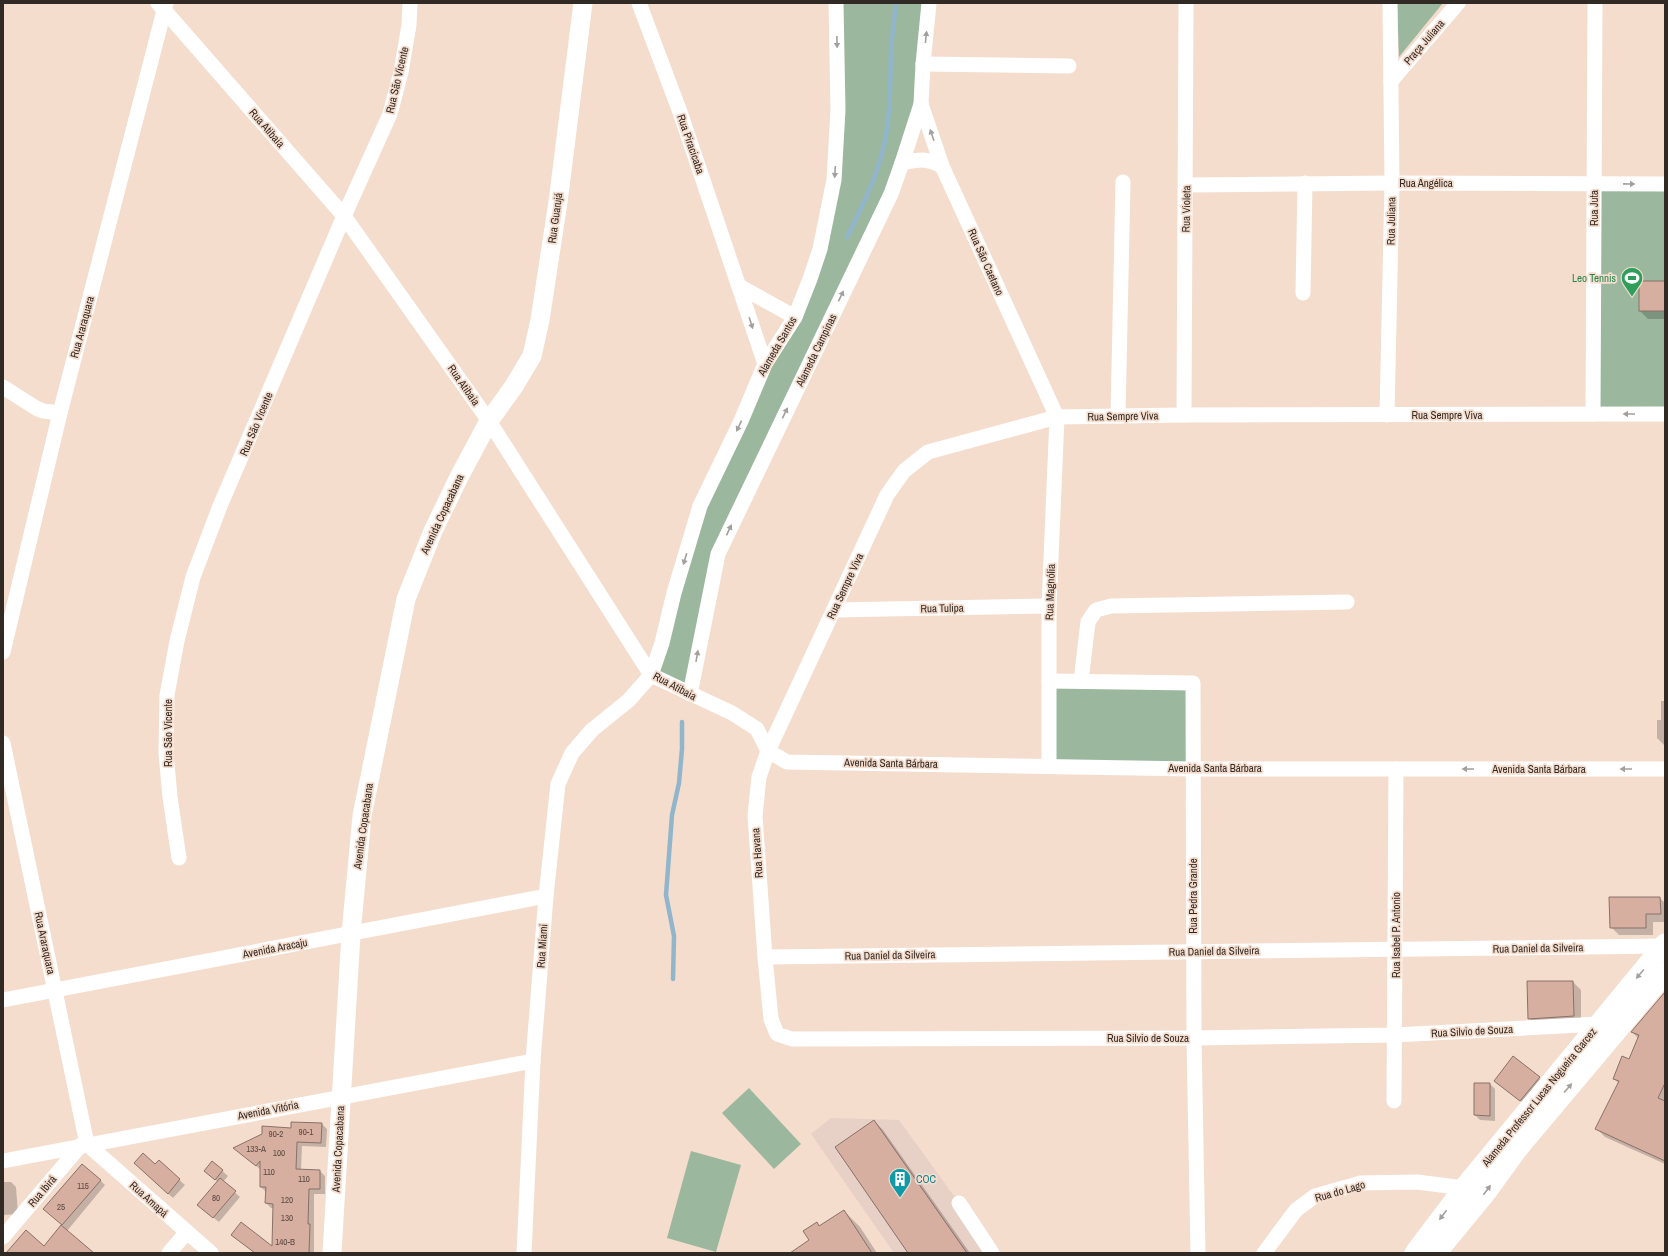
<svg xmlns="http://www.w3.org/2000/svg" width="1668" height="1256" viewBox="0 0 1668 1256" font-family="'Archivo Narrow',sans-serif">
	<rect width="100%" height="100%" fill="#f5ddce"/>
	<polygon fill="#e7d0c6" points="831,1118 899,1120 959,1203 992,1253 894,1253 811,1134"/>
	<g fill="#9bb89e">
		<polygon points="836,3 929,3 923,64 902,163 733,522 690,694 651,675 700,506 795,317 834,180"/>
		<polygon points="1397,3 1443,3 1399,57"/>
		<polygon points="1600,188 1665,189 1665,408 1598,408"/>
		<polygon points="1049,681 1193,683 1193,769 1049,766"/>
		<polygon points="749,1088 801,1144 774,1169 722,1113"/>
		<polygon points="691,1151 741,1165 716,1252 667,1238"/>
	</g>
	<g fill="#0003">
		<polygon points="1665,282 1665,319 1648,319 1640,311"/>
		<polygon points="1661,701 1665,701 1665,746 1657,738 1657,720 1661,720"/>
		<polygon points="1660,898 1665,903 1665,922 1653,922 1653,935 1619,935 1611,927"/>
		<polygon points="1573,982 1581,990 1581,1024 1536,1026 1529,1018"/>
		<polygon points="1665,993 1665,1164 1605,1137 1597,1129 1619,1083 1614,1079 1630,1060 1638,1038 1632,1032"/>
		<polygon points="1539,1078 1541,1080 1523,1103 1497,1083"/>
		<polygon points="1475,1084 1490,1084 1495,1089 1495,1121 1480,1120 1475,1115"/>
		<polygon points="874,1121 883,1130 970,1253 910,1253"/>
		<polygon points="322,1124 327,1129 326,1147 302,1146 301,1170 320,1171 325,1176 325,1194 314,1194 314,1253 255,1253 232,1234 273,1248 274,1208 271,1208 266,1203 266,1192 261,1187 261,1170 240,1153 292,1129"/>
		<polygon points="159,1162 185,1185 173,1198 140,1168 156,1165"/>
		<polygon points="212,1162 228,1176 223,1182 240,1197 219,1222 204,1210 218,1182 205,1171"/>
		<polygon points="100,1180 105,1185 67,1231 92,1253 7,1253 45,1247 63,1225 50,1214"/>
		<polygon points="3,1182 11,1182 16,1187 18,1214 3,1215"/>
		<polygon points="844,1211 860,1227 877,1253 794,1253 810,1241 816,1223 820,1227"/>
	</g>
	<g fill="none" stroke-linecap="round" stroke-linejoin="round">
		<g stroke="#91b6cb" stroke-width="4.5">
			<path d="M 847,237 C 861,208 876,180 883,149 C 891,117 890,84 891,52 C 892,36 894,19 896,3"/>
			<polyline points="673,979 674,936 666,895 672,815 679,783 682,749 682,722"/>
		</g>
	</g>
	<g fill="#d6afa1" stroke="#897169">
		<rect x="1639" y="281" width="26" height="30"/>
		<polygon points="1609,897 1660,897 1661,914 1646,914 1646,928 1610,928"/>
		<polygon points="1527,981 1573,981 1574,1016 1528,1019"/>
		<polygon points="1665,992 1665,1083 1658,1098 1665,1101 1665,1161 1595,1129 1619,1081 1613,1079 1622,1056 1629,1059 1639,1035 1631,1032"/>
		<polygon points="1513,1056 1540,1077 1520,1101 1494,1081"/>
		<polygon points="1474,1083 1490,1083 1490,1116 1474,1115"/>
		<polygon points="874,1120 967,1253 908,1253 835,1147"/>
		<polygon points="291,1122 322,1123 321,1143 297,1142 296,1169 320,1170 320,1189 309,1189 308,1224 310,1224 309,1253 255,1253 231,1235 241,1222 272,1246 273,1204 265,1203 266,1187 260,1187 260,1161 256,1166 233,1148 262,1134 262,1126 291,1128"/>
		<polygon points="143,1153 155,1164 159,1160 180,1179 168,1194 134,1163"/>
		<polygon points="212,1161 223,1170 215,1180 204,1171"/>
		<polygon points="82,1164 101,1180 62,1225 43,1209"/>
		<polygon points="220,1178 236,1191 213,1218 197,1205"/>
		<polygon points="844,1210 872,1253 790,1253 809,1240 803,1231 817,1222 819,1226"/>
		<polygon points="61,1225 94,1253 6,1253 26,1230 44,1246"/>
	</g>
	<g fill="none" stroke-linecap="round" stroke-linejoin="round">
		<g stroke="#fff" stroke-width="15">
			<polyline points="158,3 344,216 489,421 651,675 732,713 757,729 768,751"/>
			<polyline points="639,3 680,112 765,364"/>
			<polyline points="923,64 1069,66"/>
			<polyline points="1391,81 1458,3"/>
			<polyline points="921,104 942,166 1057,417 1049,606 1049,766"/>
			<path d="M 902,163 C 920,159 926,158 942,166"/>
			<polyline points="1186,185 1392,183 1665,184"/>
			<polyline points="739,286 795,317"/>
			<polyline points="1303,293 1305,183"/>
			<polyline points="3,387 36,408 43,411 60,413"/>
			<polyline points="1593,414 1595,3"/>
			<polyline points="1184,415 1186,3"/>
			<polyline points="1387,415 1392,183 1390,3"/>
			<polyline points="1118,416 1123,182"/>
			<polyline points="835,610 1049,606"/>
			<polyline points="3,652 60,413 166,3"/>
			<polyline points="1049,681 1193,683 1194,1038 1198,1253"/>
			<polyline points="1081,681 1088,622 1096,610 1111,606 1347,602"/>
			<polyline points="690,694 718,554 891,194 902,163 921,104 923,64 929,3"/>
			<polyline points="3,743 87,1144 211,1253"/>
			<polyline points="768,751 787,762 1193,769 1665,769"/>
			<polyline points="179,858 170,797 166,753 167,695 177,641 193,577 220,506 344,216 390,114 401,72 409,25 410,3"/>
			<polyline points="765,957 1663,946"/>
			<polyline points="3,1000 546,896"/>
			<polyline points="1599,1024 1395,1035 1194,1038 792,1039 777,1034 771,1019 765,957 755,816 759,777 768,751 887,495 904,471 928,452 1057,417 1184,415 1665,414"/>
			<polyline points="1394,1101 1396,769"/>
			<polyline points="3,1161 533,1061"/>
			<polyline points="959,1203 992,1253"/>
			<polyline points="3,1237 81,1145"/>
			<polyline points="169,1253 187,1232"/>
			<polyline points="524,1253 533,1061 546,896 558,784 572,753 592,730 629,700 651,675 662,643 674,593 700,506 741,421 765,364 795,317 810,279 820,249 834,180 838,110 836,3"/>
			<polyline points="1264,1253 1296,1210 1315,1196 1361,1183 1417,1182 1464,1188"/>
		</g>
		<polyline stroke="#fff" stroke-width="19" points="332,1253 351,934 362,816 406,599 433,531 459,477 489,421 514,386 532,356 540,320 558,202 583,3"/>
		<g stroke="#fff" stroke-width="21">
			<polyline points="1415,1253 1464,1188 1665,944"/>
			<polyline points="1436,1253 1486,1192 1518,1148 1665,973"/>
		</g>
	</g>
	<defs><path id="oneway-solid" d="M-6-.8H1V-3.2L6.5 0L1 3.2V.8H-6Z"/></defs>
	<g fill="#a29f9c">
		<use href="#oneway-solid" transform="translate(926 37) rotate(-84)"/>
		<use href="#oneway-solid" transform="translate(837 42) rotate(89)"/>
		<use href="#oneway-solid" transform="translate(932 135) rotate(-109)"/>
		<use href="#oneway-solid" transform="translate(835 172) rotate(93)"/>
		<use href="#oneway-solid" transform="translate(1629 184) rotate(1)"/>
		<use href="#oneway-solid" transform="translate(841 296) rotate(-64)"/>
		<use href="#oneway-solid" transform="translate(751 323) rotate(72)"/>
		<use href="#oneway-solid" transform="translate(785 413) rotate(-64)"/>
		<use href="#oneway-solid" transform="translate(1629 414) rotate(180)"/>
		<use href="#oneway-solid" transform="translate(739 426) rotate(115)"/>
		<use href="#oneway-solid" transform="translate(729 530) rotate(-65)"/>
		<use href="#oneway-solid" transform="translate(685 559) rotate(107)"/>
		<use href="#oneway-solid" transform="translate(697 656) rotate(-80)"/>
		<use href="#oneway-solid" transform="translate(1468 769) rotate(-180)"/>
		<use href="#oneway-solid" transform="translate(1626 769) rotate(-180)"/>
		<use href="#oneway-solid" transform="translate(1640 974) rotate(130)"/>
		<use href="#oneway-solid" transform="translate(1568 1088) rotate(-50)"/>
		<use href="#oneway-solid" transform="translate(1487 1190) rotate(-53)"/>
		<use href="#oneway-solid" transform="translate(1443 1215) rotate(127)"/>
	</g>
	<defs>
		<g id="stadium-pin" transform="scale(1.15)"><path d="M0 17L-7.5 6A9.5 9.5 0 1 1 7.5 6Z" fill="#2e9e5b" stroke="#f5ddce"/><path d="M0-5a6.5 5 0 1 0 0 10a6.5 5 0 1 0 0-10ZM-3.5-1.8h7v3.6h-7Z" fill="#fff"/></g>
		<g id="building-pin" transform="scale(1.15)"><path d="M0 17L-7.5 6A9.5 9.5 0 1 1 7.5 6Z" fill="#0f9aa8" stroke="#f5ddce"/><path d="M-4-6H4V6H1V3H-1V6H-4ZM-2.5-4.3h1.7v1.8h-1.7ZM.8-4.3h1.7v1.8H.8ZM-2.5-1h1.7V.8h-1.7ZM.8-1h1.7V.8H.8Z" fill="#fff"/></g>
	</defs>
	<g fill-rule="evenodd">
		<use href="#stadium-pin" x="1632" y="278"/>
		<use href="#building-pin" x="900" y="1179"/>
	</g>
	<g text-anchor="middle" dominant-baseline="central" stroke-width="3.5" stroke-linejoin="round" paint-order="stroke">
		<g font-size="9" fill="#5a4a42">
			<text x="306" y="1132">90-1</text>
			<text x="276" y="1134">90-2</text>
			<text x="256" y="1149">133-A</text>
			<text x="279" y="1153">100</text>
			<text x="269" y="1172">110</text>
			<text x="304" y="1179">110</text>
			<text x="83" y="1186">115</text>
			<text x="216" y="1198">80</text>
			<text x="287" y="1200">120</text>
			<text x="61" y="1207">25</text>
			<text x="287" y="1218">130</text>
			<text x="285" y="1242">140-B</text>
		</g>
		<g font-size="11" fill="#312923" stroke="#f5ddce">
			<text transform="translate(1424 42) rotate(-49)">Praça Juliana</text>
			<text transform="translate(397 80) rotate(-77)">Rua São Vicente</text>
			<text transform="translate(267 128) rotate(49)">Rua Atibaia</text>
			<text transform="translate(691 144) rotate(71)">Rua Piracicaba</text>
			<text x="1426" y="183">Rua Angélica</text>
			<text transform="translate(1594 208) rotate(-90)">Rua Juta</text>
			<text transform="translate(1186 209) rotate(-89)">Rua Violeta</text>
			<text transform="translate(555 218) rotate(-82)">Rua Guarujá</text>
			<text transform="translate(1391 221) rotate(-89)">Rua Juliana</text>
			<text transform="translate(986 262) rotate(66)">Rua São Caetano</text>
			<text transform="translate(82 327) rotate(-75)">Rua Araraquara</text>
			<text transform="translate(777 346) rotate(-60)">Alameda Santos</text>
			<text transform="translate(816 350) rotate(-64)">Alameda Campinas</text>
			<text transform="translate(464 385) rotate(55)">Rua Atibaia</text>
			<text x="1447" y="415">Rua Sempre Viva</text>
			<text transform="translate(1123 416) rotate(-1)">Rua Sempre Viva</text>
			<text transform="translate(256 424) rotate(-67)">Rua São Vicente</text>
			<text transform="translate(442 514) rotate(-65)">Avenida Copacabana</text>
			<text transform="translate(845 586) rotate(-65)">Rua Sempre Viva</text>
			<text transform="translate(1050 592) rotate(-88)">Rua Magnólia</text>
			<text transform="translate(942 608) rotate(-1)">Rua Tulipa</text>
			<text transform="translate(675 686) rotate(28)">Rua Atibaia</text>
			<text transform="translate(168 733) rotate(-90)">Rua São Vicente</text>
			<text transform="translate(891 763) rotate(1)">Avenida Santa Bárbara</text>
			<text x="1215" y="768">Avenida Santa Bárbara</text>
			<text x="1539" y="769">Avenida Santa Bárbara</text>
			<text transform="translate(363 826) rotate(-82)">Avenida Copacabana</text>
			<text transform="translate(757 853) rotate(-94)">Rua Havana</text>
			<text transform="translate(1193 896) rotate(-90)">Rua Pedra Grande</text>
			<text transform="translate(1396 935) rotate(-90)">Rua Isabel P. Antonio</text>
			<text transform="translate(45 943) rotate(78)">Rua Araraquara</text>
			<text transform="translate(542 946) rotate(-86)">Rua Miami</text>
			<text transform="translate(275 948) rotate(-11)">Avenida Aracaju</text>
			<text transform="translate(1538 948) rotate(-1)">Rua Daniel da Silveira</text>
			<text transform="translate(1214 951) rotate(-1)">Rua Daniel da Silveira</text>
			<text transform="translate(890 955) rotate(-1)">Rua Daniel da Silveira</text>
			<text transform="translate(1472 1031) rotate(-3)">Rua Silvio de Souza</text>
			<text x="1148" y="1038">Rua Silvio de Souza</text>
			<text transform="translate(1539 1097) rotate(-51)">Alameda Professor Lucas Nogueira Garcez</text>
			<text transform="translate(268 1110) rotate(-11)">Avenida Vitória</text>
			<text transform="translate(338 1149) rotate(-87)">Avenida Copacabana</text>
			<text transform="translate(42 1191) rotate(-50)">Rua Ibirá</text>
			<text transform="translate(1340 1191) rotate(-16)">Rua do Lago</text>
			<text transform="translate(149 1199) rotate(42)">Rua Amapá</text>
		</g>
		<g font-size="11" fill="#27864d" stroke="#f5ddce" text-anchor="end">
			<text x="1616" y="278">Leo Tennis</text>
		</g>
		<g font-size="11" fill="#0d838f" stroke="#f5ddce" text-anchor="start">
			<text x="916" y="1179">COC</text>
		</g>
	</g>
	<rect width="1668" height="1256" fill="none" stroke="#312923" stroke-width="8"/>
</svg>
